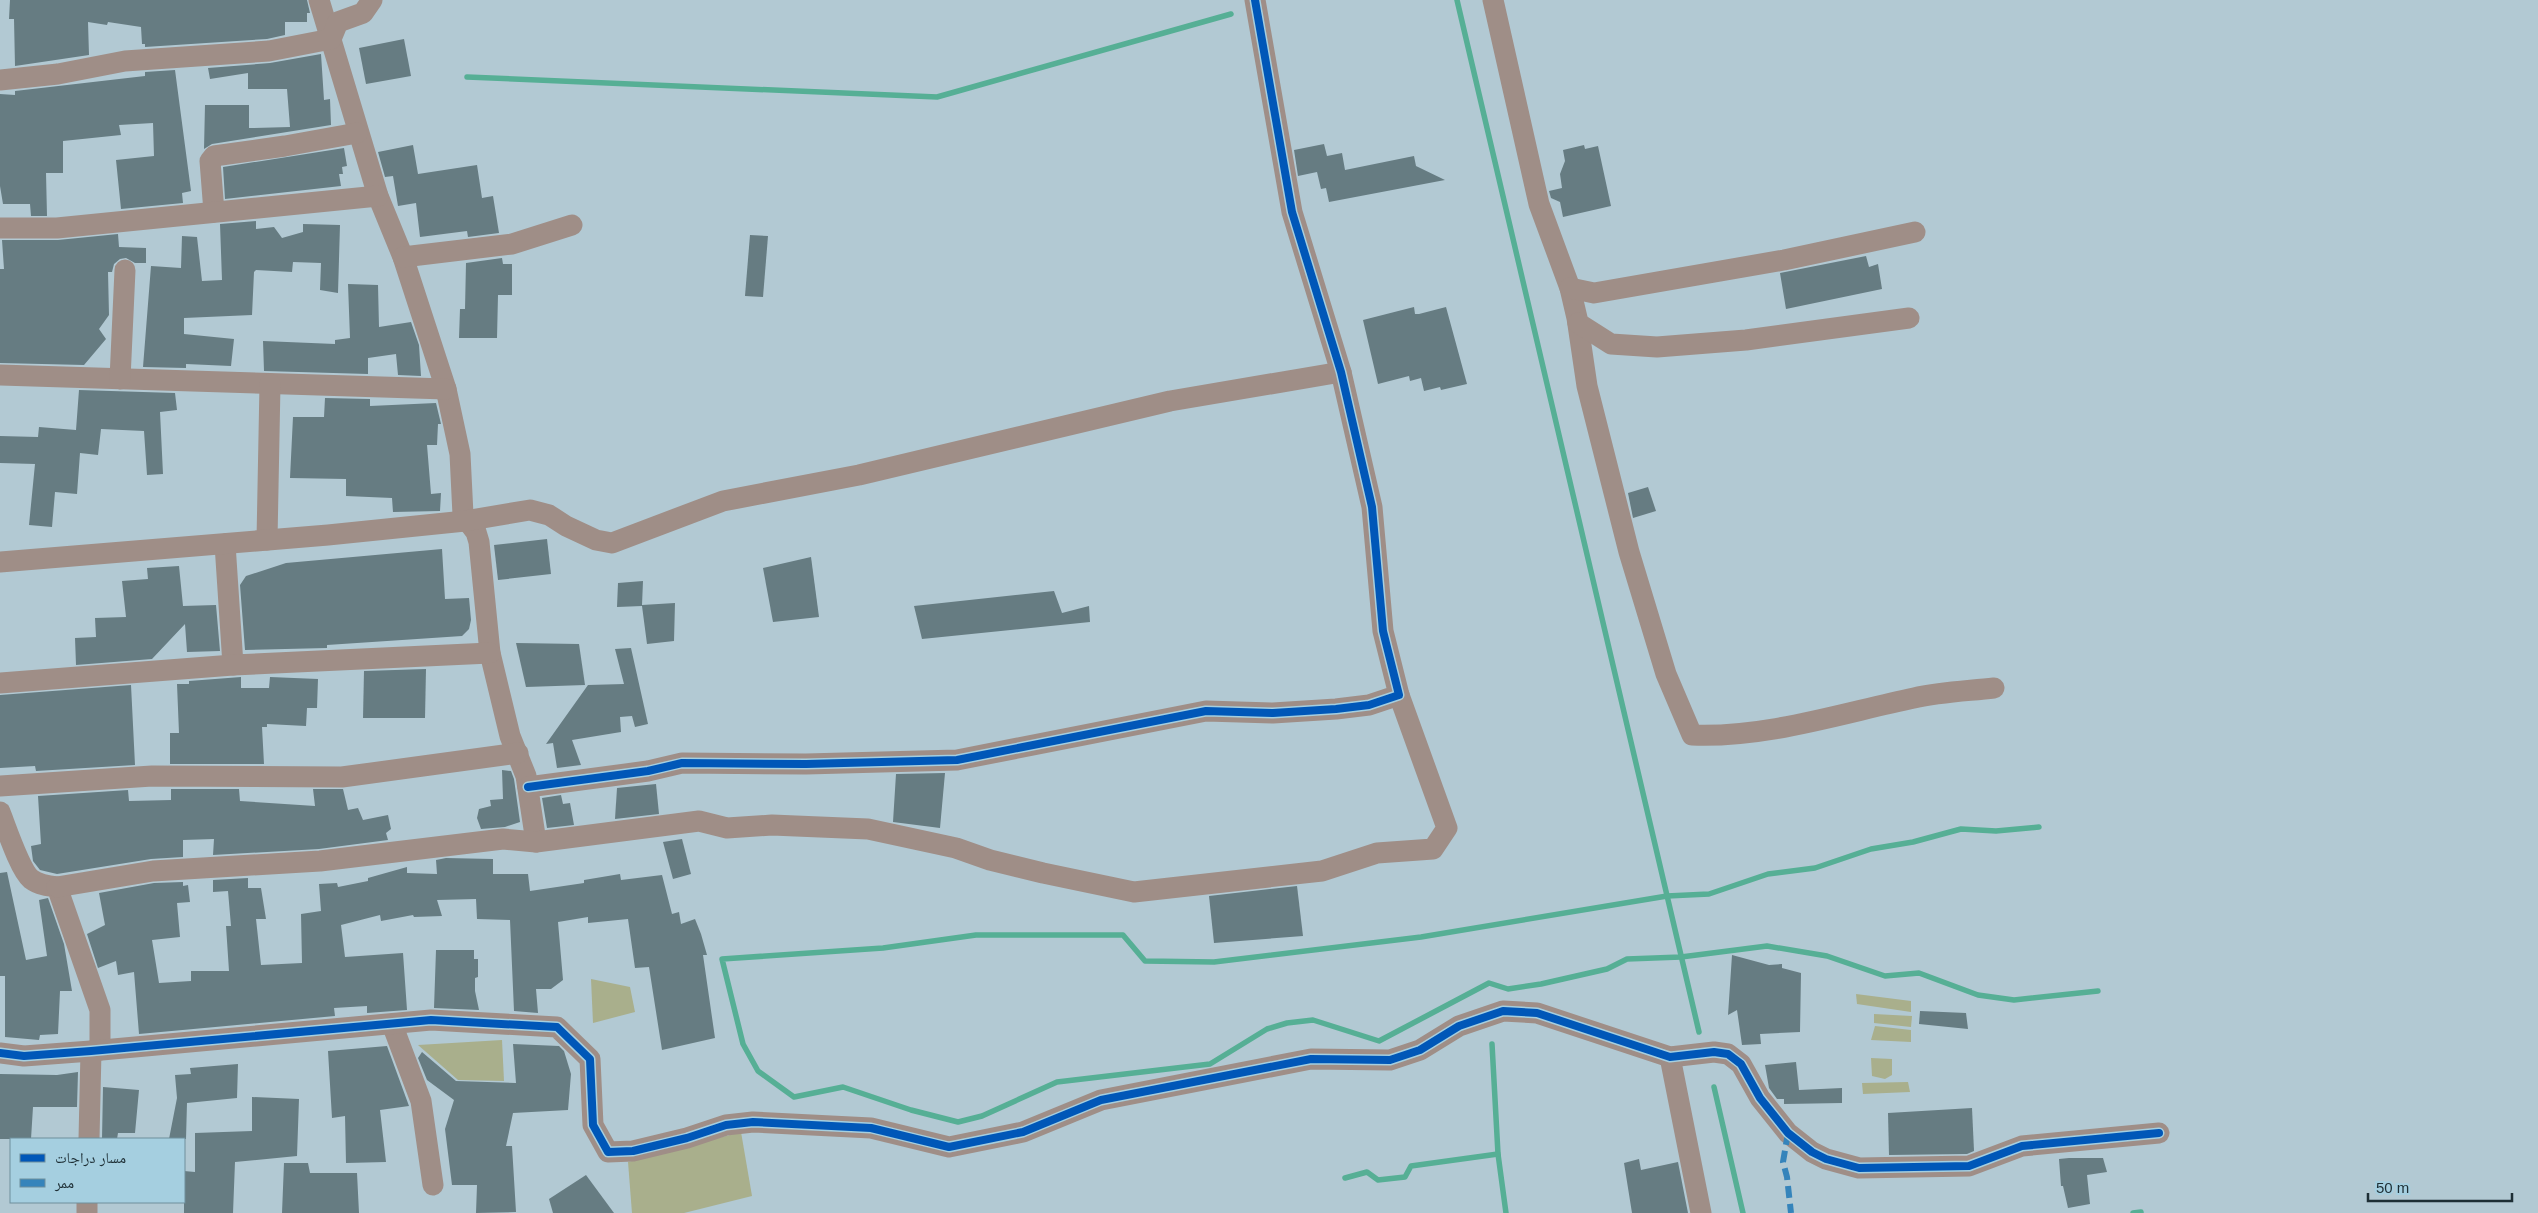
<svg xmlns="http://www.w3.org/2000/svg" width="2538" height="1213" viewBox="0 0 2538 1213" font-family="Helvetica,'Noto Naskh Arabic',sans-serif">
	<rect width="100%" height="100%" fill="#b2c9d3"/>
	<g fill="#a9af8c">
		<polygon points="591,979 630,987 635,1012 593,1023"/>
		<polygon points="1856,994 1911,1001 1911,1012 1857,1004"/>
		<polygon points="1874,1014 1912,1016 1911,1027 1874,1023"/>
		<polygon points="1875,1026 1911,1030 1911,1042 1871,1040"/>
		<polygon points="502,1040 504,1081 458,1080 418,1045"/>
		<polygon points="1871,1058 1892,1059 1892,1075 1885,1079 1872,1076"/>
		<polygon points="1908,1082 1910,1092 1863,1094 1862,1083"/>
		<polygon points="741,1132 752,1196 684,1213 632,1213 628,1162"/>
	</g>
	<g fill="none" stroke-linecap="round" stroke-linejoin="round">
		<g stroke="#56af95" stroke-width="5.5">
			<polyline points="1457,0 1699,1032"/>
			<polyline points="467,77 937,97 1231,14"/>
			<polyline points="2039,827 1996,831 1961,829 1913,842 1871,849 1815,868 1768,874 1709,894 1667,896 1421,937 1214,962 1145,961 1123,935 976,935 883,948 722,959 743,1044 758,1071 794,1097 843,1087 911,1110 958,1122 982,1116 1057,1082 1210,1064 1267,1029 1287,1023 1313,1020 1379,1041 1489,983 1508,989 1541,984 1607,969 1627,959 1681,957 1767,946 1827,956 1885,976 1919,973 1978,995 2014,1000 2098,991"/>
			<polyline points="1492,1044 1498,1154 1506,1213"/>
			<polyline points="1714,1087 1743,1213"/>
			<polyline points="1345,1178 1367,1172 1378,1180 1405,1177 1411,1166 1498,1154"/>
			<polyline points="2133,1213 2141,1212"/>
		</g>
	</g>
	<g fill="#667c82">
		<polygon points="10,0 307,0 310,13 307,13 307,22 285,22 285,35 267,39 145,47 145,44 142,44 141,27 108,22 107,25 88,22 89,55 15,66 14,19 9,19"/>
		<polygon points="404,39 411,76 366,84 359,48"/>
		<polygon points="321,54 324,100 330,99 331,125 212,144 204,149 205,105 249,105 249,128 290,127 287,89 248,89 248,73 210,79 208,68 270,63"/>
		<polygon points="175,70 191,191 182,193 183,203 121,209 116,160 154,156 153,123 119,125 121,135 63,141 63,173 46,173 47,216 31,216 30,204 3,204 0,186 0,94 15,95 15,91 145,76 145,72"/>
		<polygon points="1324,144 1327,156 1342,153 1345,170 1414,156 1416,166 1445,180 1329,202 1326,188 1321,189 1317,172 1298,176 1294,150"/>
		<polygon points="413,145 418,174 477,165 482,198 493,196 499,233 468,237 467,231 420,237 416,203 398,206 393,176 385,177 378,152"/>
		<polygon points="1584,145 1585,149 1598,146 1611,206 1563,217 1560,202 1551,198 1549,191 1562,188 1560,174 1565,161 1563,150"/>
		<polygon points="344,148 347,166 342,167 343,174 339,174 341,186 225,199 223,167"/>
		<polygon points="256,221 256,229 274,227 282,238 303,232 303,224 340,225 338,293 320,290 321,263 293,262 292,272 256,270 254,272 252,315 184,318 184,334 234,339 231,366 186,364 186,368 143,367 151,266 181,268 182,236 197,237 202,281 222,280 220,224"/>
		<polygon points="118,234 119,247 146,248 146,263 135,263 126,258 120,259 114,264 112,272 108,272 109,315 99,329 106,339 84,365 0,363 0,269 4,269 2,240 58,240"/>
		<polygon points="750,235 768,236 763,297 745,296"/>
		<polygon points="1866,256 1869,267 1878,264 1882,289 1786,309 1780,273"/>
		<polygon points="502,258 503,264 512,264 512,295 498,295 497,338 459,338 460,309 465,309 466,263"/>
		<polygon points="348,284 378,285 379,327 411,322 419,345 421,376 398,375 396,354 368,358 368,374 264,371 263,341 335,344 335,340 350,338"/>
		<polygon points="1414,307 1415,314 1419,314 1446,307 1467,384 1441,390 1440,387 1424,391 1421,378 1410,381 1409,376 1378,384 1363,320"/>
		<polygon points="79,390 175,393 177,410 160,412 163,474 147,475 144,431 101,429 98,455 80,453 77,494 55,492 52,527 29,525 35,464 0,463 0,436 38,437 39,427 76,430"/>
		<polygon points="325,398 370,399 370,406 436,403 441,424 438,424 437,445 427,445 431,494 441,493 440,511 393,512 392,498 346,496 346,479 290,478 293,417 324,417"/>
		<polygon points="1648,487 1656,511 1633,518 1628,493"/>
		<polygon points="547,539 551,574 498,580 494,545"/>
		<polygon points="442,549 445,599 469,598 471,620 469,629 462,636 327,645 327,648 245,650 240,585 246,576 286,563"/>
		<polygon points="811,557 819,617 773,622 763,568"/>
		<polygon points="179,566 183,606 216,605 220,651 187,652 185,624 152,659 76,665 75,638 96,637 95,618 126,617 122,581 148,579 147,568"/>
		<polygon points="643,581 642,605 675,603 674,641 647,644 642,606 617,607 618,583"/>
		<polygon points="1054,591 1062,613 1089,606 1090,622 922,639 914,606"/>
		<polygon points="516,643 579,644 585,685 526,687"/>
		<polygon points="631,648 648,724 635,727 632,716 620,717 621,732 572,740 581,765 557,768 553,743 546,744 588,685 624,684 615,649"/>
		<polygon points="426,669 425,718 363,718 364,671"/>
		<polygon points="241,677 241,688 269,688 270,677 318,679 317,708 307,708 306,726 267,724 267,727 262,727 264,764 170,764 170,733 179,733 177,684 189,684 189,681"/>
		<polygon points="131,685 135,765 36,771 35,766 0,768 0,695"/>
		<polygon points="502,770 511,771 514,779 520,822 505,827 481,829 477,818 479,809 491,806 490,800 503,799"/>
		<polygon points="945,773 940,828 893,822 896,774"/>
		<polygon points="656,784 659,814 615,819 617,788"/>
		<polygon points="171,789 239,789 240,801 315,806 313,789 343,789 348,810 358,808 363,820 388,815 391,829 386,833 388,840 319,849 213,855 214,839 183,840 183,857 151,859 57,874 40,870 33,861 31,846 41,844 38,796 128,790 129,801 171,800"/>
		<polygon points="561,795 563,804 570,803 574,825 547,828 542,798"/>
		<polygon points="682,839 691,874 673,879 663,842"/>
		<polygon points="446,858 493,859 493,874 528,874 530,891 584,883 584,880 620,874 621,880 662,875 672,914 679,912 681,924 695,919 701,934 707,955 703,955 715,1038 662,1050 649,967 635,968 628,919 588,923 588,917 558,922 563,980 551,989 536,989 538,1013 514,1011 510,920 477,919 476,899 437,900 442,916 414,917 413,915 381,921 380,915 341,925 345,957 403,953 407,1010 367,1013 367,1006 334,1008 335,1016 139,1034 134,972 118,975 116,961 98,968 87,934 105,925 99,893 154,883 183,882 183,886 188,885 190,902 177,903 180,937 152,940 159,983 191,981 191,971 229,971 226,926 231,926 228,891 213,892 213,880 248,878 248,888 261,888 266,919 256,919 261,965 302,963 301,914 321,911 319,884 337,883 338,887 368,881 368,878 407,867 407,873 437,874 436,860"/>
		<polygon points="7,872 26,960 47,956 39,900 48,898 64,944 72,991 60,991 58,1034 40,1035 39,1040 5,1037 5,976 0,976 0,873"/>
		<polygon points="1297,886 1303,936 1214,943 1209,896"/>
		<polygon points="436,950 474,950 474,959 478,959 478,977 475,978 475,991 479,1010 434,1008"/>
		<polygon points="1732,955 1769,965 1782,964 1782,968 1801,973 1800,1032 1760,1034 1761,1044 1742,1045 1737,1010 1728,1015"/>
		<polygon points="1920,1011 1966,1013 1968,1029 1919,1024"/>
		<polygon points="513,1044 559,1046 564,1051 571,1074 568,1110 513,1113 506,1146 512,1146 516,1212 476,1213 477,1185 452,1185 445,1129 454,1100 427,1080 418,1058 422,1052 456,1081 516,1083"/>
		<polygon points="387,1046 409,1106 380,1110 386,1162 346,1163 345,1116 332,1118 328,1051"/>
		<polygon points="1796,1062 1799,1090 1842,1088 1842,1103 1784,1104 1784,1099 1777,1099 1769,1088 1765,1065"/>
		<polygon points="238,1064 237,1098 187,1103 186,1139 169,1139 177,1098 175,1075 191,1074 190,1068"/>
		<polygon points="78,1072 77,1107 33,1107 31,1139 0,1139 0,1074 57,1075"/>
		<polygon points="103,1087 139,1090 135,1133 118,1133 117,1139 102,1139"/>
		<polygon points="252,1097 299,1099 297,1156 235,1162 233,1213 184,1213 184,1171 195,1172 195,1133 252,1131"/>
		<polygon points="1972,1108 1974,1151 1967,1154 1889,1155 1888,1113"/>
		<polygon points="2069,1158 2103,1158 2107,1172 2087,1175 2090,1204 2068,1208 2063,1186 2061,1186 2059,1159"/>
		<polygon points="1639,1159 1641,1170 1678,1162 1688,1213 1632,1213 1624,1163"/>
		<polygon points="284,1163 308,1163 310,1173 357,1173 359,1213 282,1213"/>
		<polygon points="586,1175 614,1213 553,1213 549,1199"/>
	</g>
	<g fill="none" stroke-linecap="round" stroke-linejoin="round">
		<g stroke="#9f8e87" stroke-width="21">
			<polyline points="319,0 378,196 403,257 446,389 460,454 463,515 476,532 479,542 490,653 510,736 526,776 536,842"/>
			<path d="M 1493,0 L 1539,204 L 1570,288 L 1577,318 L 1587,386 L 1629,552 L 1666,674 L 1692,735 C 1767,738 1842,713 1914,698 C 1940,692 1968,691 1994,688"/>
			<polyline points="0,80 58,74 125,61 269,51 331,39 338,22 363,13 372,0"/>
			<polyline points="214,212 210,161 214,156 285,146 357,133"/>
			<polyline points="0,228 57,228 378,196"/>
			<polyline points="403,257 512,244 572,225"/>
			<polyline points="1570,288 1594,293 1784,260 1915,232"/>
			<polyline points="1578,323 1611,344 1657,347 1746,340 1909,318"/>
			<polyline points="0,375 446,389"/>
			<polyline points="120,379 125,270"/>
			<polyline points="267,540 270,384"/>
			<polyline points="225,544 233,665"/>
			<polyline points="0,562 328,535 465,521 530,510 549,515 566,526 596,540 612,543 723,501 859,475 1170,401 1341,372"/>
			<polyline points="0,683 233,665 490,653"/>
			<polyline points="0,786 152,776 342,777 518,753"/>
			<polyline points="528,787 648,771 682,763 806,764 957,760 1206,711 1273,713 1336,709 1369,705 1399,695 1383,631 1372,507 1341,372 1292,212 1255,0"/>
			<path d="M 0,812 C 6,827 20,870 31,879 C 39,885 48,886 57,887 L 100,1010 L 100,1050"/>
			<polyline points="57,887 153,871 320,861 503,839 536,842 699,821 727,828 772,825 868,829 956,848 990,860 1043,873 1134,892 1322,871 1377,853 1433,849 1447,828 1399,695"/>
			<polyline points="392,1024 421,1101 433,1185"/>
			<polyline points="0,1053 24,1056 91,1051 431,1020 557,1027 590,1059 593,1125 608,1152 633,1151 687,1138 726,1125 753,1122 871,1128 949,1147 1023,1132 1101,1100 1311,1059 1390,1060 1420,1050 1459,1026 1503,1011 1537,1013 1670,1057 1714,1052 1728,1054 1741,1064 1760,1098 1788,1133 1812,1152 1826,1159 1859,1168 1969,1166 2022,1146 2159,1133"/>
			<polyline points="1670,1057 1701,1213"/>
			<polyline points="89,1139 91,1051"/>
			<polyline points="87,1213 87,1202"/>
		</g>
		<polyline stroke="#3584bb" stroke-width="6" stroke-dasharray="12 6" stroke-linecap="butt" points="1788,1133 1783,1162 1787,1177 1791,1213"/>
		<g stroke="#a5cfe0" stroke-width="11">
			<g id="cycleway">
				<polyline points="528,787 648,771 682,763 806,764 957,760 1206,711 1273,713 1336,709 1369,705 1399,695 1383,631 1372,507 1341,372 1292,212 1255,0"/>
				<polyline points="0,1053 24,1056 91,1051 431,1020 557,1027 590,1059 593,1125 608,1152 633,1151 687,1138 726,1125 753,1122 871,1128 949,1147 1023,1132 1101,1100 1311,1059 1390,1060 1420,1050 1459,1026 1503,1011 1537,1013 1670,1057 1714,1052 1728,1054 1741,1064 1760,1098 1788,1133 1812,1152 1826,1159 1859,1168 1969,1166 2022,1146 2159,1133"/>
			</g>
		</g>
		<use href="#cycleway" stroke="#0057b8" stroke-width="8"/>
	</g>
	<rect x="10" y="1138" width="175" height="65" fill="#a5cfe0" stroke="#6f8f9c"/>
	<rect x="20" y="1154" width="25" height="8" fill="#0057b8" stroke="#6f8f9c"/>
	<text x="55" y="1163" font-size="15" fill="#1e2f35">مسار دراجات</text>
	<rect x="20" y="1179" width="25" height="8" fill="#3584bb" stroke="#6f8f9c"/>
	<text x="55" y="1188" font-size="15" fill="#1e2f35">ممر</text>
	<path d="M2368 1193v8h144v-8" fill="none" stroke="#1e2f35" stroke-width="2.5"/>
	<text x="2376" y="1193" font-size="15" fill="#1e2f35" stroke="#a5cfe0" stroke-width="4" paint-order="stroke">50 m</text>
</svg>
